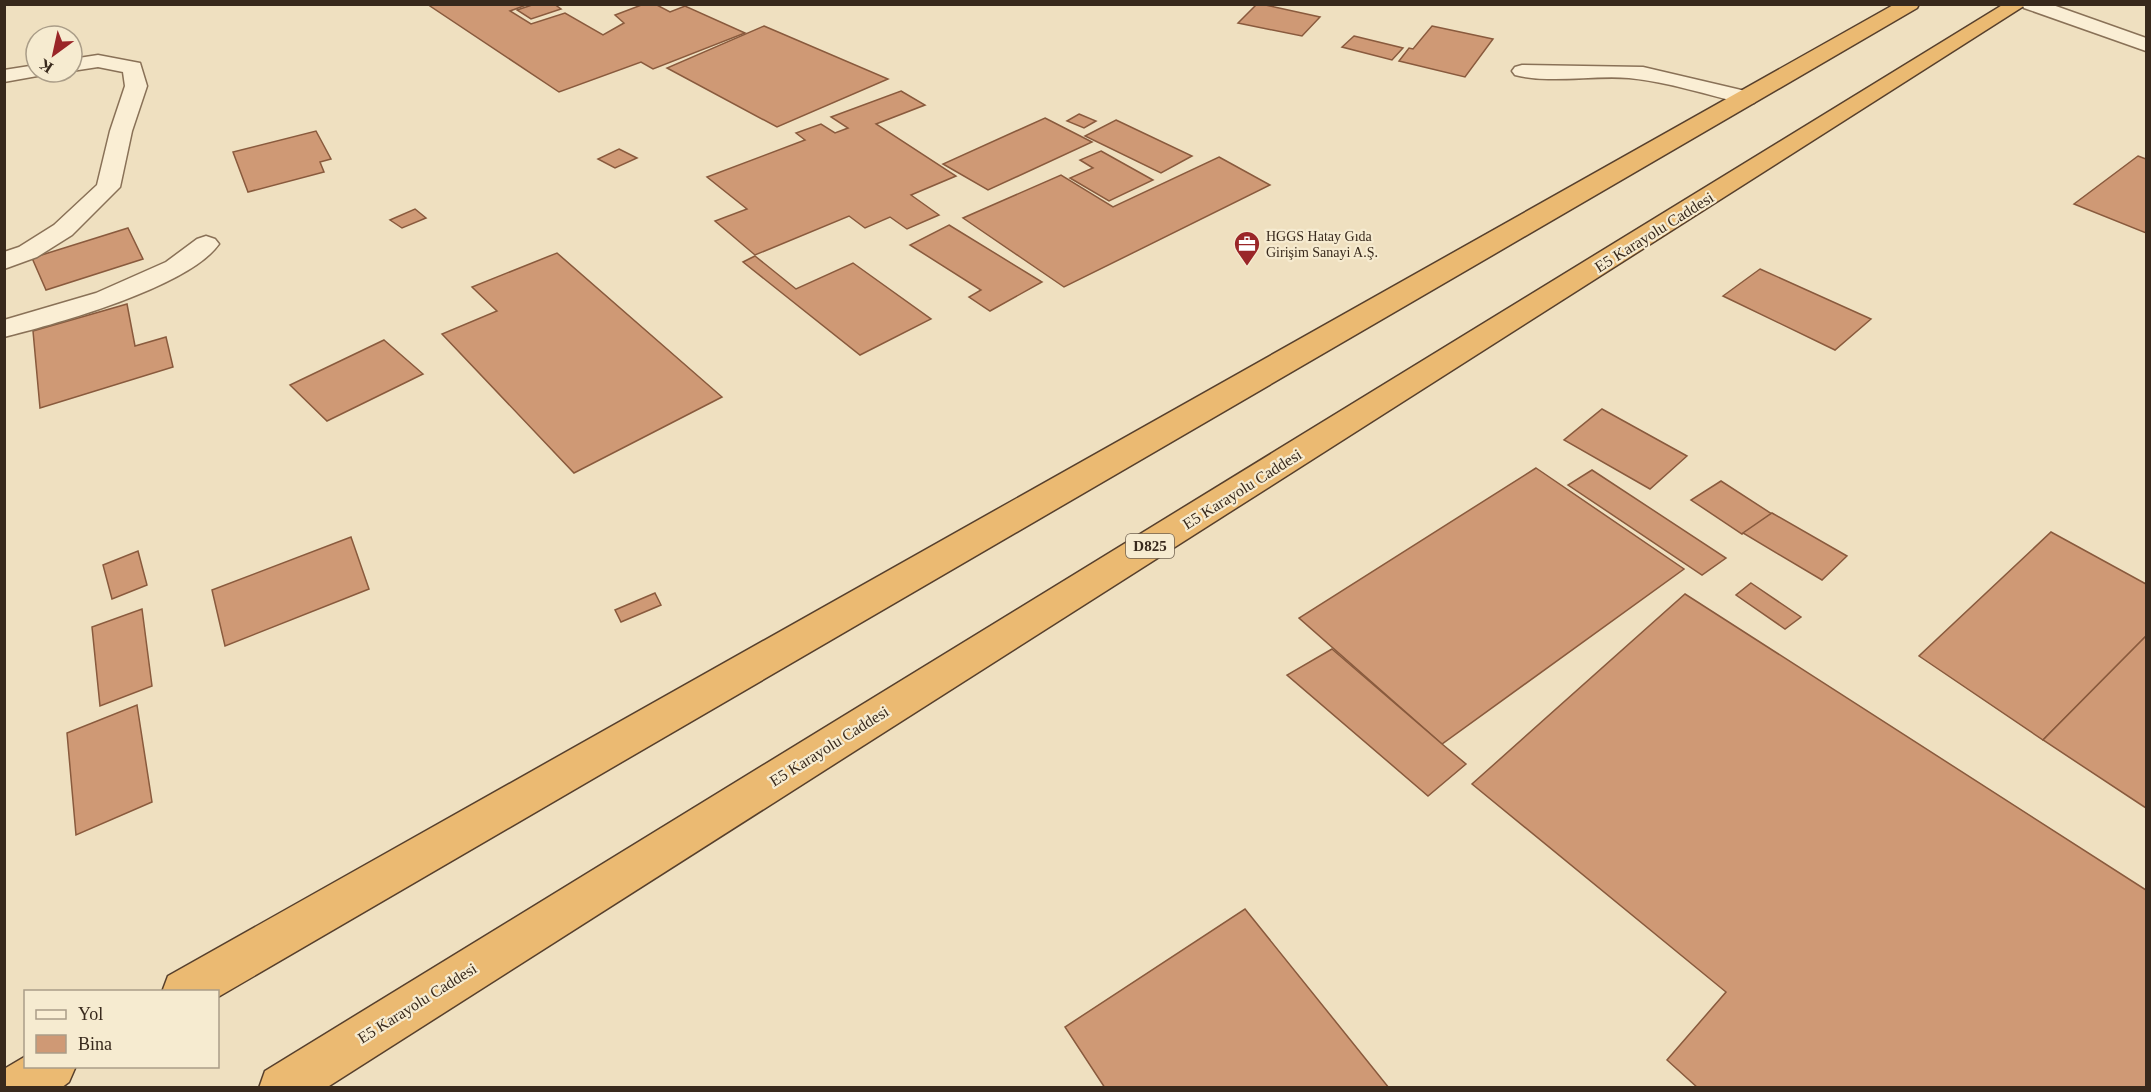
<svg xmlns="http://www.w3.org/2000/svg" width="2151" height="1092" viewBox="0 0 2151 1092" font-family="Georgia,serif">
	<rect width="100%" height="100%" fill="#efe0c0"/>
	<g fill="#cf9975" stroke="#895a3d" stroke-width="1.5">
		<polygon points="427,4 529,4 510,11 531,24 565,13 603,35 624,23 615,15 644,4 655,4 670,12 685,6 745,33 653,69 641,62 559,92"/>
		<polygon points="535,4 554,4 561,9 531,19 517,10"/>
		<polygon points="1257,4 1261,4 1320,17 1302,36 1238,23"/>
		<polygon points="764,26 888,79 777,127 667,68"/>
		<polygon points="1432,26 1493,39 1465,77 1399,61 1409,48 1413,49"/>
		<polygon points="1354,36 1403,48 1392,60 1342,47"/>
		<polygon points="901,91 925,105 876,124 956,176 911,195 939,215 907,229 890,217 865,228 849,216 755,255 715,221 747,209 707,177 805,140 796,133 821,124 835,133 848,128 831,117"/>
		<polygon points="1079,114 1096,121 1084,128 1067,121"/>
		<polygon points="1045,118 1092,142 988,190 943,164"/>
		<polygon points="1116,120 1192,156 1161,173 1085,136"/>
		<polygon points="316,131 331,159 320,162 324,172 248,192 233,152"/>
		<polygon points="619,149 637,158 615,168 598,159"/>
		<polygon points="1101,151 1153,180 1109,201 1070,178 1093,168 1080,160"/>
		<polygon points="2138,156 2146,159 2146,233 2074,204"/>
		<polygon points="1219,157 1270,185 1064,287 963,218 1061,175 1113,207"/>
		<polygon points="415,209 426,218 402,228 390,220"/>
		<polygon points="949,225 1042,282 990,311 969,297 981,290 910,245"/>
		<polygon points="128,228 143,259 46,290 32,258"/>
		<polygon points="557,253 722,397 574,473 442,334 497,311 472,287"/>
		<polygon points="755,256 796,289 853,263 931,319 860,355 743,262"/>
		<polygon points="1760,269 1871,319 1835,350 1723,296"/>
		<polygon points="127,304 135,346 166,337 173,367 40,408 33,331"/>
		<polygon points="384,340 423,374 327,421 290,385"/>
		<polygon points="1602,409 1687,456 1650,489 1564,440"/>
		<polygon points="1536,468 1684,569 1442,744 1299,618"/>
		<polygon points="1592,470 1726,558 1702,575 1568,485"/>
		<polygon points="1721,481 1772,514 1742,534 1691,500"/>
		<polygon points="1772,513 1847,556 1822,580 1743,533"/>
		<polygon points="2051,532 2146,584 2146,636 2043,740 1919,656"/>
		<polygon points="351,537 369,589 225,646 212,590"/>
		<polygon points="138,551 147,585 112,599 103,565"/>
		<polygon points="1751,583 1801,617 1785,629 1736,595"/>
		<polygon points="655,593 661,605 621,622 615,610"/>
		<polygon points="1685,594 2146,890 2146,1088 1698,1088 1667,1060 1726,992 1472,784"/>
		<polygon points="142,609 152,686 100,706 92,627"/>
		<polygon points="2146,636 2146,808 2043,740"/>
		<polygon points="1332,649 1442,744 1466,764 1428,796 1287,675"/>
		<polygon points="137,705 152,802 76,835 67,733"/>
		<polygon points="1245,909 1389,1088 1105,1088 1065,1027"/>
	</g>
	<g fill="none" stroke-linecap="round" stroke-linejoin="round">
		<g stroke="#897157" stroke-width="3">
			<g id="minor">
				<polygon points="2022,4 2050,4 2146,38 2146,51 2024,8"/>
				<polygon points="98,55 140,63 147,86 132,131 120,187 72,235 37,257 4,269 4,252 19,247 54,225 97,185 110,131 125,86 123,72 98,67 72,71 72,59"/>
				<polygon points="36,65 36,72 46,72 43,75 4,82 4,70"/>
				<path d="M 1522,65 L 1643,67 L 1754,93 L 1757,98 L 1754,103 L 1746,104 C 1707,95 1669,82 1629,78 C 1592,75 1551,84 1515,75 L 1512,71 L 1515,67 Z"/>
				<path d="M 206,236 L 215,239 L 219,244 C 189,287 56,324 4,337 L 4,320 L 96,293 L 166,262 L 197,239 Z"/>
			</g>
		</g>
		<g stroke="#563f2c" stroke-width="3">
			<g id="trunk">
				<polygon points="1895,4 1919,4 1917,8 218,997 218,992 162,992 168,976"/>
				<polygon points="2004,4 2027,4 326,1088 259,1088 265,1071"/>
				<polygon points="26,1056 26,1066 76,1066 69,1082 61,1088 4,1088 4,1069"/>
			</g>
		</g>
		<use href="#minor" fill="#faeed4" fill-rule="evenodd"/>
		<use href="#trunk" fill="#ebba72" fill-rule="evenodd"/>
	</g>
	<defs>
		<g id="office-pin" transform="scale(1.35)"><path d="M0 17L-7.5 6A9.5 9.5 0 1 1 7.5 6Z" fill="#9a2628" stroke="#f6ebd0"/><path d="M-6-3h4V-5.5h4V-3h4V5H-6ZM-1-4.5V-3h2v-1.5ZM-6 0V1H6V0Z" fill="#fff"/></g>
	</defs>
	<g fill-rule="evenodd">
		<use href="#office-pin" x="1247" y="244"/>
	</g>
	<g text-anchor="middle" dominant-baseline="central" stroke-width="4.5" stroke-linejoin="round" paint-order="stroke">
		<g font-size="14" fill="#38291c" stroke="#f6ebd0" text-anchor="start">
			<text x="1266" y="236">HGGS Hatay Gıda<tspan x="1266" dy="16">Girişim Sanayi A.Ş.</tspan></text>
		</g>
		<rect fill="#f6ebd0" stroke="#716352" stroke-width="1.5" x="1126" y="534" width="48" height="24" rx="4.5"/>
		<g font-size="15" font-weight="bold" fill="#38291c">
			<text x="1150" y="546">D825</text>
		</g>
		<g font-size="16" fill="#38291c" stroke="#f6ebd0">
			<text transform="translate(1654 232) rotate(-32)">E5 Karayolu Caddesi</text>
			<text transform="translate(1242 489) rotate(-32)">E5 Karayolu Caddesi</text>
			<text transform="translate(829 746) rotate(-32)">E5 Karayolu Caddesi</text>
			<text transform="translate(417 1003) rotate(-32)">E5 Karayolu Caddesi</text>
		</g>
	</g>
	<rect width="2151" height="1092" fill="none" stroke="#38291c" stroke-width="12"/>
	<rect x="24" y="990" width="195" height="78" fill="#f6ebd0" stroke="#aa9d88" stroke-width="1.5"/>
	<rect x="36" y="1010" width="30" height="9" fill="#faeed4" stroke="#aa9d88" stroke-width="1.5"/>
	<text x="78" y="1020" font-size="18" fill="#38291c">Yol</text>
	<rect x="36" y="1035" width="30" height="18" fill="#cf9975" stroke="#aa9d88" stroke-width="1.5"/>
	<text x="78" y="1050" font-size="18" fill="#38291c">Bina</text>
	<g transform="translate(54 54) rotate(213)"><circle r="28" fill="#f6ebd0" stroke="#aa9d88" stroke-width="1.5"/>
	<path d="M0-4.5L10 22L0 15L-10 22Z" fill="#9a2628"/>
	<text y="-9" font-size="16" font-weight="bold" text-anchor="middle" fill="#38291c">K</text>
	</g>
</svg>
